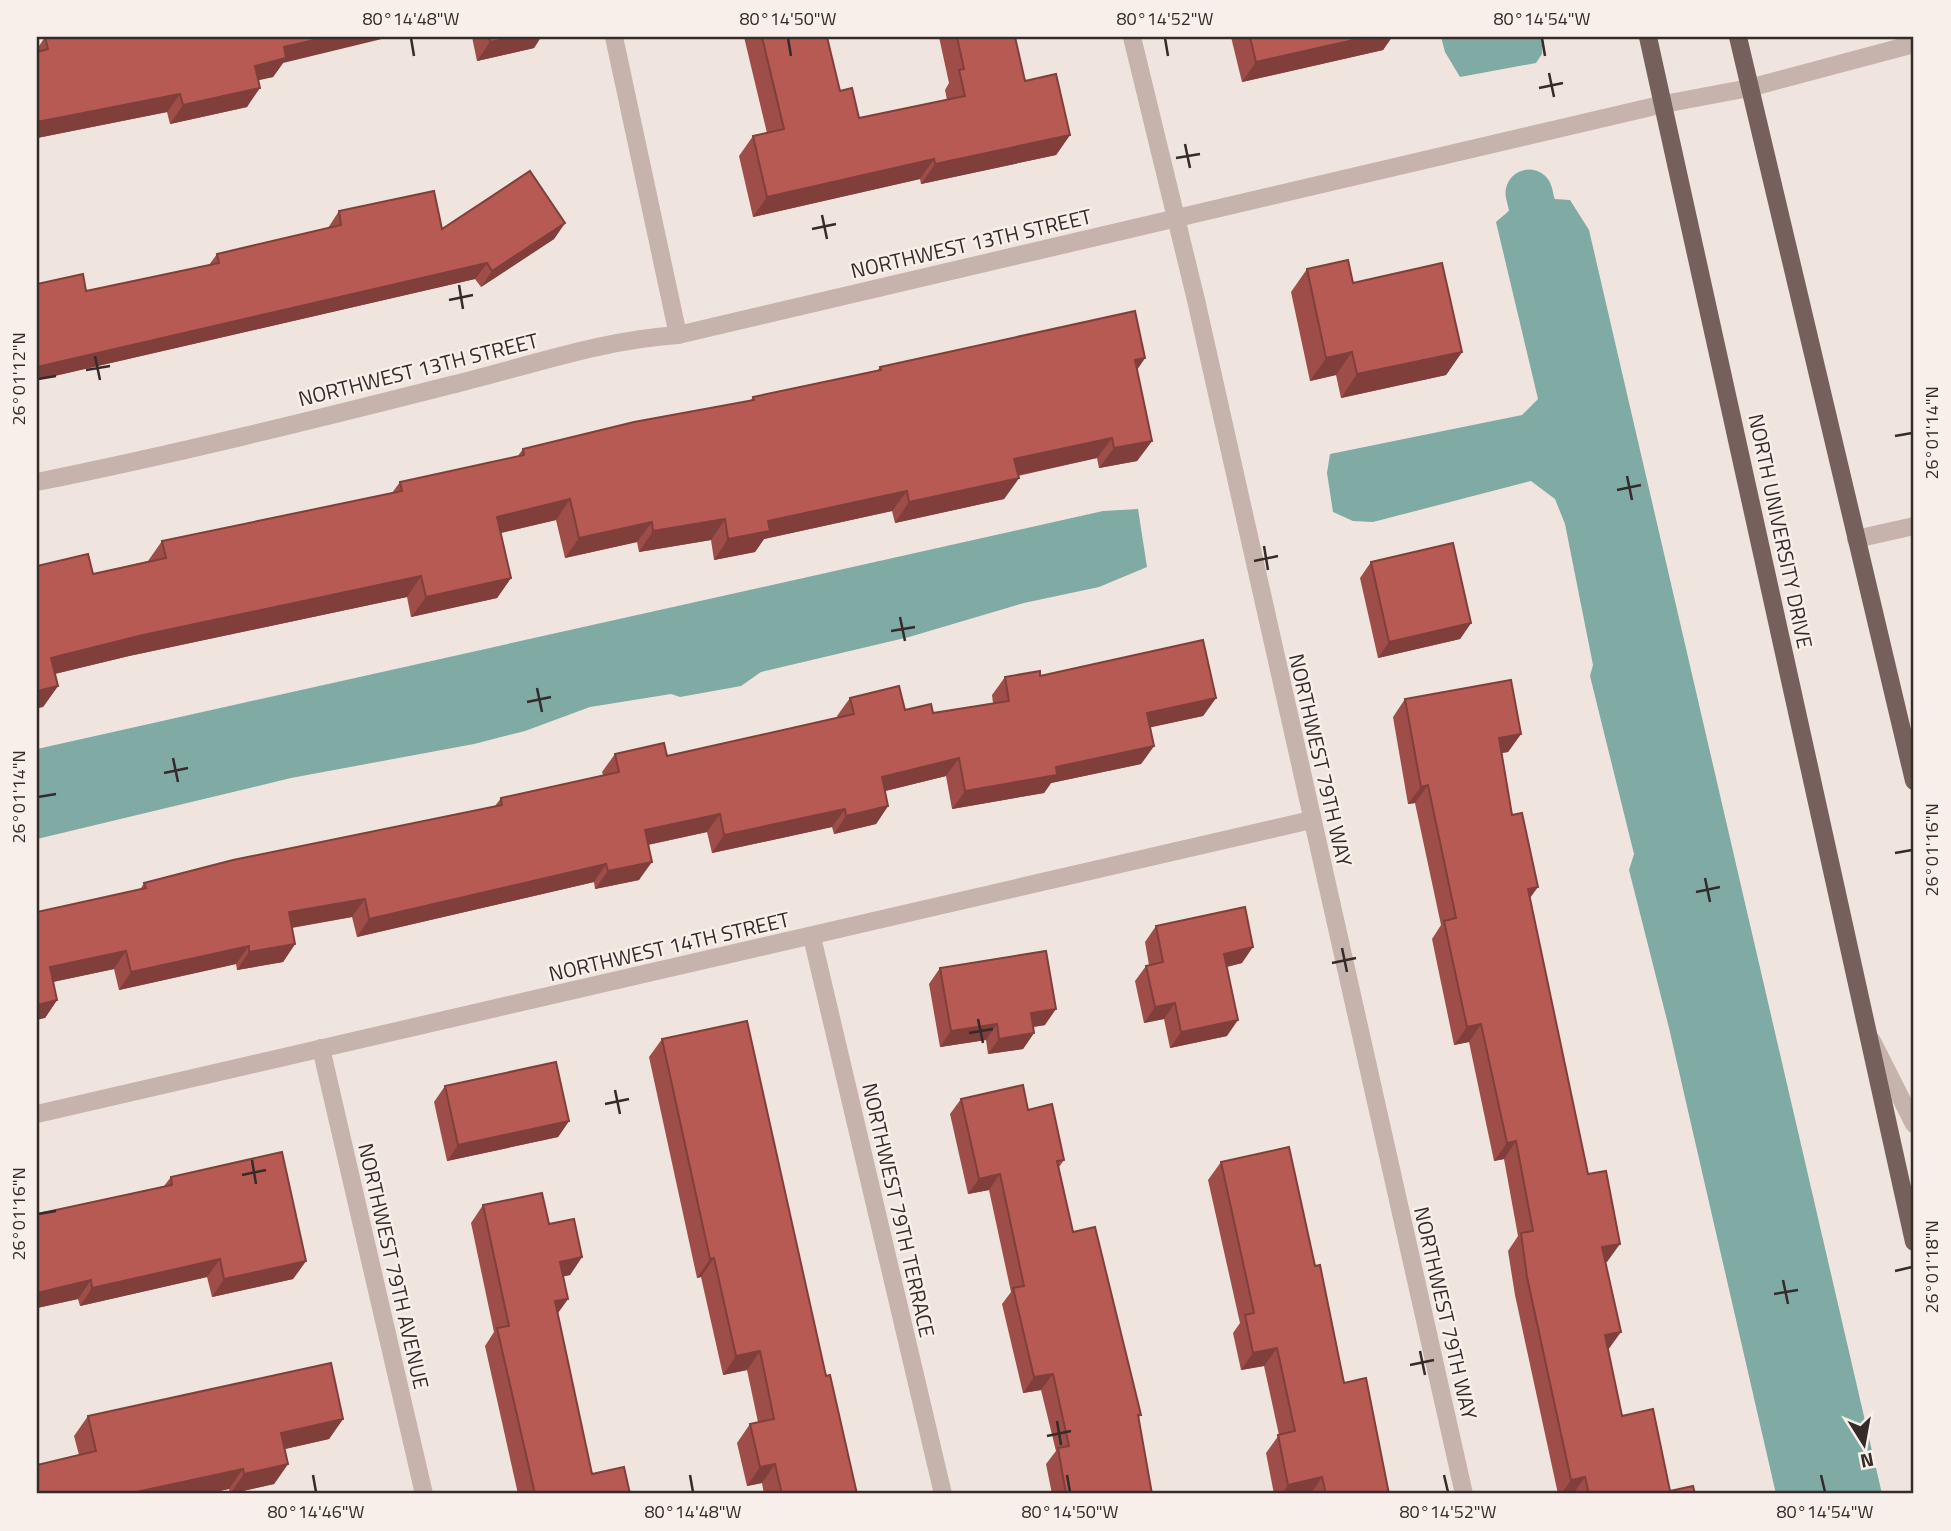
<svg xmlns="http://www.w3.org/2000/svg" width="1951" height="1531" viewBox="0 0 1951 1531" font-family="'Titillium Web',sans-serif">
	<rect width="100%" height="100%" fill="#f0e4de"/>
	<g fill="#80aaa4">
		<polygon points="1441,37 1543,37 1542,54 1536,63 1460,77 1445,52"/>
		<polygon points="1539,198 1570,200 1589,230 1882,1494 1776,1494 1669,1028 1629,870 1634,854 1590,676 1593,665 1565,524 1555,499 1531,481 1373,522 1353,521 1333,512 1327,473 1330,454 1522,415 1538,399 1496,222 1511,209"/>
		<polygon points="1138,509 1147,567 1099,587 1024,603 909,637 761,672 741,686 680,697 671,694 590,707 525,731 474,744 291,778 37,839 37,749 1103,511"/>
	</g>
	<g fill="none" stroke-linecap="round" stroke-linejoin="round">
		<polyline stroke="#80aaa4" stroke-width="47" points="1529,193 1546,265"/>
		<g stroke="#c6b3ab" stroke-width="18">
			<polyline points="614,37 678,335"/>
			<polyline points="1132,37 1196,300 1464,1494"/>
			<path d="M 37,482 C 176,454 313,420 451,385 C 526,367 600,340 678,335 L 1664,104 L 1749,88 L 1914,44"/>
			<polyline points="1856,539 1914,526"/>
			<polyline points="812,937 943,1494"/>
			<polyline points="1872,1041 1914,1124"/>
			<polyline points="321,1048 424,1494"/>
			<polyline points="37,1114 1311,820"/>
		</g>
		<g stroke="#75605c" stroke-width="18">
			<polyline points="1648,37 1914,1242"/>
			<polyline points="1738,37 1914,781"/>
		</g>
	</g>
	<g fill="#9e4d48">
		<polygon points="45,37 283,63 273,77 258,80 247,107 170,124 167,112 37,138 37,49"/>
		<polygon points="472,37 541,37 534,48 477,61"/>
		<polygon points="744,37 827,37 840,91 859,118 947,100 945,90 949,83 939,37 1015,37 1025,81 1070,135 1056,155 921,184 920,179 753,217 739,156 753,136 767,133"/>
		<polygon points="1231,37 1392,37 1383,50 1242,82"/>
		<polygon points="339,211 442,229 565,223 554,239 481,287 475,279 37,380 37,284 86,291 209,265 217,254 328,228"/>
		<polygon points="1307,269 1353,283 1462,352 1446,375 1341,398 1336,375 1310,381 1291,292"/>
		<polygon points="1145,358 1137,370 1152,441 1137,461 1099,468 1097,458 1018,476 1019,478 1004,499 895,523 892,511 764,539 755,552 714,560 711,540 639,552 637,542 565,558 556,520 501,533 511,578 497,598 411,617 407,597 129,656 55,674 58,686 43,707 37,708 37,566 93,574 148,561 162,541 392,493 400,482 517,457 523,449 750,401 753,397 878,370 880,367"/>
		<polygon points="1371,562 1471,623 1460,639 1378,658 1360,578"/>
		<polygon points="1040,676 1216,698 1203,716 1150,727 1154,746 1141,764 1051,783 1044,793 952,809 946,776 885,791 888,806 876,824 834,834 832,827 712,853 707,832 648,845 639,880 595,889 594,882 357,937 352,917 292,928 295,944 283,962 237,970 236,964 119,990 114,969 53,982 57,1000 45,1018 37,912 140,890 144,883 495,806 501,798 603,775 602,772 615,754 667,756 838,718 837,716 850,698 905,710 933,713 993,703 992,695 1005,677"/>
		<polygon points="1405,699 1521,734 1508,752 1502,753 1512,815 1607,1262 1606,1262 1608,1350 1622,1416 1670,1491 1695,1494 1558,1494 1515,1295 1508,1251 1518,1236 1504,1159 1494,1161 1469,1042 1454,1045 1432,939 1441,925 1415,803 1408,804 1393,717"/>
		<polygon points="1156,926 1242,963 1227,967 1227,1036 1170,1048 1164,1019 1144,1023 1135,981 1146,966 1149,965 1145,942"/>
		<polygon points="940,968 1045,1025 1033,1027 1034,1033 1023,1049 988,1054 986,1040 940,1047 929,984"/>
		<polygon points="662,1039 826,1376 857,1494 764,1494 762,1483 747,1486 737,1443 750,1424 758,1422 747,1370 723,1375 701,1277 697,1278 649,1057"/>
		<polygon points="445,1086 569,1121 558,1137 447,1161 434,1102"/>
		<polygon points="961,1099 1028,1110 1064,1160 1059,1167 1073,1232 1141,1415 1138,1418 1152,1494 1052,1494 1046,1464 1056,1451 1041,1390 1023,1393 1002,1304 1011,1292 989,1190 968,1194 950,1114"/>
		<polygon points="1221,1162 1315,1266 1344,1383 1389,1494 1274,1494 1266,1453 1279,1435 1264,1366 1241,1370 1233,1333 1240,1323 1208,1180"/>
		<polygon points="171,1177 306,1261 293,1279 212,1297 207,1277 80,1306 78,1299 37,1308 37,1214 164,1186"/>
		<polygon points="483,1205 549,1224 582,1257 570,1275 563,1276 568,1299 557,1314 592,1474 630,1494 518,1494 485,1346 494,1332 471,1223"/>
		<polygon points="88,1416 343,1419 329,1439 285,1449 288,1464 274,1484 230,1494 229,1489 205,1494 37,1494 79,1455 74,1436"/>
	</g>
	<g fill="#813f3b">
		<polygon points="327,37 390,37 283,63 273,77 242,84 255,66 284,47"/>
		<polygon points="513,37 541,37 534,48 477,61 490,42"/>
		<polygon points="1367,37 1392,37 1383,50 1242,82 1256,62"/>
		<polygon points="260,88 247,107 170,124 183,105"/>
		<polygon points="180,94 167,112 37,138 37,122"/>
		<polygon points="1070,135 1056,155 921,184 935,164"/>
		<polygon points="934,159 920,179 753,217 767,197"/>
		<polygon points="565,223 554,239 481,287 492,271"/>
		<polygon points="487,263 475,279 37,380 37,367"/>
		<polygon points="1352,352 1336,375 1310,381 1326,358"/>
		<polygon points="1462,352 1446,375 1341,398 1357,374"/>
		<polygon points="1145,358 1131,378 1135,360"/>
		<polygon points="1112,438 1097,458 1000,479 1014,459"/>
		<polygon points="1152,441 1137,461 1099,468 1114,448"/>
		<polygon points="1019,478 1004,499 895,523 909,502"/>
		<polygon points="907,491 892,511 764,539 755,552 714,560 728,539 768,521"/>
		<polygon points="570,499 556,520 483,537 497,517"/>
		<polygon points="725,519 711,540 639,552 653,531"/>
		<polygon points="652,522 637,542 565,558 579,538"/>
		<polygon points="421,576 407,597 129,656 37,678 51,658 143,635"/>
		<polygon points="511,578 497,598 411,617 426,597"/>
		<polygon points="1471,623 1460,639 1378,658 1389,642"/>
		<polygon points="58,686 43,707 37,708 37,691"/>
		<polygon points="1216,698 1203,716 1134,731 1147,713"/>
		<polygon points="1521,734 1508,752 1486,755 1499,738"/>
		<polygon points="1154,746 1141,764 1051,783 1044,793 952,809 965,791 1056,767"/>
		<polygon points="959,758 946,776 869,795 882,777"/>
		<polygon points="1428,785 1415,803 1408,804 1421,787"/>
		<polygon points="888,806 876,824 834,834 846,816"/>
		<polygon points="845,809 832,827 712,853 724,835"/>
		<polygon points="720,814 707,832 632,848 645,830"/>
		<polygon points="652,862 639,880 595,889 608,871"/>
		<polygon points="606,864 594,882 357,937 369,919"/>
		<polygon points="1538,887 1525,905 1528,889"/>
		<polygon points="365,899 352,917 277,930 289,912"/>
		<polygon points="295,944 283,962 237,970 249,952"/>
		<polygon points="249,946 236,964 119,990 131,972"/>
		<polygon points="1253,947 1242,963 1213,970 1224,954"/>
		<polygon points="126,951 114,969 38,985 50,967"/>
		<polygon points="57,1000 45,1018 37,1020 37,1005"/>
		<polygon points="1175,1003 1164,1019 1144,1023 1155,1007"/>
		<polygon points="1056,1009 1045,1025 1020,1029 1031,1013"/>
		<polygon points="1238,1020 1227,1036 1170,1048 1181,1032"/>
		<polygon points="997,1024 986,1040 940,1047 951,1031"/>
		<polygon points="1481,1024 1469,1042 1454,1045 1467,1027"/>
		<polygon points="1034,1033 1023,1049 988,1054 999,1039"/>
		<polygon points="569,1121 558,1137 447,1161 458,1145"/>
		<polygon points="1516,1141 1504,1159 1494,1161 1507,1143"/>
		<polygon points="1000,1174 989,1190 968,1194 979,1179"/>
		<polygon points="1620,1244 1607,1262 1590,1265 1602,1247"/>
		<polygon points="582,1257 570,1275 548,1280 560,1262"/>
		<polygon points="714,1258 701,1277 697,1278 710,1259"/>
		<polygon points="220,1259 207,1277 80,1306 92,1288"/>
		<polygon points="306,1261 293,1279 212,1297 224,1279"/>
		<polygon points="91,1280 78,1299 37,1308 37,1293"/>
		<polygon points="568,1299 555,1317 555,1301"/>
		<polygon points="1621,1332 1608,1350 1605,1335"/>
		<polygon points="1277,1348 1264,1366 1241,1370 1253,1353"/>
		<polygon points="760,1351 747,1370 723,1375 736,1356"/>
		<polygon points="1053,1374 1041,1390 1023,1393 1034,1377"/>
		<polygon points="343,1419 329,1439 267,1453 281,1433"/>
		<polygon points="288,1464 274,1484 230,1494 244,1474"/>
		<polygon points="775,1464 762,1483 747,1486 760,1467"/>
		<polygon points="243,1469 229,1489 205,1494 127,1494"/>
		<polygon points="1322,1477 1311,1494 1282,1494 1288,1485"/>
		<polygon points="1585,1477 1573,1494 1561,1494 1571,1480"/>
	</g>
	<g fill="#b85a54" stroke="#813f3b" stroke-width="2">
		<polygon points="45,37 327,37 284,47 286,58 255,66 260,88 183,105 180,94 37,122 37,52 48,49"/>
		<polygon points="489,37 513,37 490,42"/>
		<polygon points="762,37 827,37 840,91 852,88 859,118 965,96 959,70 964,69 957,37 1015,37 1025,81 1056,74 1070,135 935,164 934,159 767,197 753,136 784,129"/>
		<polygon points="1250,37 1367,37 1256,62"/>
		<polygon points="530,171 565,223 492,271 487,263 37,367 37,284 83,274 86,291 219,263 217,254 341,225 339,211 434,191 442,229"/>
		<polygon points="1348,260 1353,283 1442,263 1462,352 1357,374 1352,352 1326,358 1307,269"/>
		<polygon points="1135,311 1145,358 1135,360 1152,441 1114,448 1112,438 1014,459 1019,478 909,502 907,491 768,521 770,531 728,539 725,519 653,531 652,522 579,538 570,499 497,517 511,578 426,597 421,576 143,635 51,658 58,686 37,691 37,566 88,554 93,574 166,558 162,541 402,491 400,482 524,455 523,449 634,422 754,400 753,397 881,370 880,367"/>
		<polygon points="1453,543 1471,623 1389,642 1371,562"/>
		<polygon points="1203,640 1216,698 1147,713 1154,746 1056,767 1057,775 965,791 959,758 882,777 888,806 846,816 845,809 724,835 720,814 645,830 652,862 608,871 606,864 369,919 365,899 289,912 295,944 249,952 249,946 131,972 126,951 50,967 57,1000 37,1005 37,912 146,888 144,883 233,860 502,805 501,798 619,772 615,754 664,743 667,756 854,714 850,698 899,686 905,710 931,704 933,713 1009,701 1005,677 1040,671 1040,676"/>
		<polygon points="1511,680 1521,734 1499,738 1512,815 1522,813 1538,887 1528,889 1588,1174 1606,1171 1620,1244 1602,1247 1621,1332 1605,1335 1622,1416 1653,1409 1670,1491 1693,1486 1695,1494 1589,1494 1585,1477 1571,1480 1527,1277 1521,1233 1533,1231 1516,1141 1507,1143 1481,1024 1467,1027 1444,921 1456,918 1428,785 1421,787 1405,699"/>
		<polygon points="1245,907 1253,947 1224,954 1238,1020 1181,1032 1175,1003 1155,1007 1146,966 1163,962 1156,926"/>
		<polygon points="1046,951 1056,1009 1031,1013 1034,1033 999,1039 997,1024 951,1031 940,968"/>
		<polygon points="747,1021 826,1376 830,1375 857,1494 782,1494 775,1464 760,1467 750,1424 774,1419 760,1351 736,1356 714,1258 710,1259 662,1039"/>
		<polygon points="556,1062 569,1121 458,1145 445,1086"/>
		<polygon points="1023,1085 1028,1110 1052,1104 1064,1160 1057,1161 1073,1232 1095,1227 1141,1415 1138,1415 1152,1494 1066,1494 1058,1448 1069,1446 1053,1374 1034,1377 1013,1288 1024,1286 1000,1174 979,1179 961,1099"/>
		<polygon points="1289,1147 1315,1266 1320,1265 1344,1383 1366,1378 1389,1494 1326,1494 1322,1477 1288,1485 1278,1435 1295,1431 1277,1348 1253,1353 1245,1315 1254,1313 1221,1162"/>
		<polygon points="282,1152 306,1261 224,1279 220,1259 92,1288 91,1280 37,1293 37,1214 172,1185 171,1177"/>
		<polygon points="542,1193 549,1224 574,1219 582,1257 560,1262 568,1299 555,1301 592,1474 624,1467 630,1494 535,1494 497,1328 509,1326 483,1205"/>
		<polygon points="331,1363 343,1419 281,1433 288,1464 244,1474 243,1469 127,1494 37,1494 37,1465 96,1451 88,1416"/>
	</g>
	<path fill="none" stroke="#352b2a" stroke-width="2.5" d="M 411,38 L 414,56M 788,38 L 791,56M 1165,38 L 1168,56M 1542,38 L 1545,56M 1549,73 L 1554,97M 1539,88 L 1563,83M 1185,144 L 1190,168M 1176,158 L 1200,154M 822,215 L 827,239M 812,229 L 836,224M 459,285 L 463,309M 449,300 L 473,295M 95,356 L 100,380M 86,370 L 110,366M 38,379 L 56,376M 1895,436 L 1912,433M 1627,476 L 1632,500M 1617,490 L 1641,485M 1264,546 L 1268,570M 1254,561 L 1278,556M 900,617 L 905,641M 891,631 L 915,627M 537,688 L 542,712M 527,702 L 551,697M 173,758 L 178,782M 164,773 L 188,768M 38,797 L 56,794M 1895,853 L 1912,850M 1705,878 L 1710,902M 1696,892 L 1720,887M 1342,948 L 1347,972M 1332,963 L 1356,958M 978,1019 L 983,1043M 969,1033 L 993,1029M 615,1090 L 620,1114M 605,1104 L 629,1099M 252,1160 L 256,1184M 242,1175 L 266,1170M 38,1214 L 56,1211M 1895,1271 L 1912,1267M 1783,1280 L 1788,1304M 1774,1294 L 1798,1290M 1420,1351 L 1425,1375M 1410,1365 L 1434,1360M 1057,1421 L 1061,1445M 1047,1436 L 1071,1431M 313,1475 L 316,1492M 690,1475 L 693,1492M 1067,1475 L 1070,1492M 1444,1475 L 1448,1492M 1821,1475 L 1825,1492"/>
	<g text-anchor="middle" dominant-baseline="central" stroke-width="5" stroke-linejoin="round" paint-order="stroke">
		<g font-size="21" fill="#352b2a" stroke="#f8efea">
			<text transform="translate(971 243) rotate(-13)">NORTHWEST 13TH STREET</text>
			<text transform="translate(418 369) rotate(-14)">NORTHWEST 13TH STREET</text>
			<text transform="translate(1781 531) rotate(78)">NORTH UNIVERSITY DRIVE</text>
			<text transform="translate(1321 760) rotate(77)">NORTHWEST 79TH WAY</text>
			<text transform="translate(669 946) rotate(-13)">NORTHWEST 14TH STREET</text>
			<text transform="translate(899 1210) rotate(77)">NORTHWEST 79TH TERRACE</text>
			<text transform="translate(394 1266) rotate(77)">NORTHWEST 79TH AVENUE</text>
			<text transform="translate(1446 1313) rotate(77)">NORTHWEST 79TH WAY</text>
		</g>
	</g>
	<rect width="1951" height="1531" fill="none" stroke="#f8efea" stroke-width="77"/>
	<g transform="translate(1864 1444) rotate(169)" stroke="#f8efea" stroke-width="5" paint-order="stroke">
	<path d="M0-5L12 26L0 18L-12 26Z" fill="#352b2a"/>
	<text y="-10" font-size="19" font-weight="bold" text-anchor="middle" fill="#352b2a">N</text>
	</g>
	<rect x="38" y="38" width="1874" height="1454" fill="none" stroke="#352b2a" stroke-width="2.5"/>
	<g font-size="18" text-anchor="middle" fill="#352b2a">
		<text x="411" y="25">80°14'48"W</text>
		<text x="788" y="25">80°14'50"W</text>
		<text x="1165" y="25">80°14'52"W</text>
		<text x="1542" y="25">80°14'54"W</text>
		<text transform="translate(19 379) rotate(-90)" y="6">26°01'12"N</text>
		<text transform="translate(1932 433) rotate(-90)" y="6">26°01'14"N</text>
		<text transform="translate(19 797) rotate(-90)" y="6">26°01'14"N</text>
		<text transform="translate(1932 850) rotate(-90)" y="6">26°01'16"N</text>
		<text transform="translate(19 1214) rotate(-90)" y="6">26°01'16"N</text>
		<text transform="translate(1932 1267) rotate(-90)" y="6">26°01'18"N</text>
		<text x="316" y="1518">80°14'46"W</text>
		<text x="693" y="1518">80°14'48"W</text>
		<text x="1070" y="1518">80°14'50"W</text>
		<text x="1448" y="1518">80°14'52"W</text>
		<text x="1825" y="1518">80°14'54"W</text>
	</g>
</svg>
